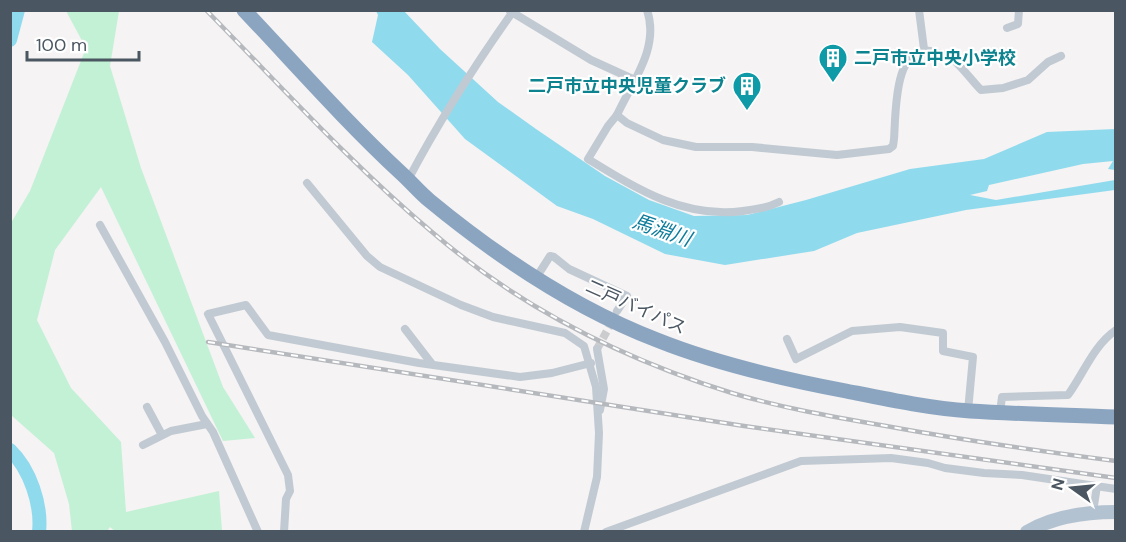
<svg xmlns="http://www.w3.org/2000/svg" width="1126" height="542" viewBox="0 0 1126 542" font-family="'DM Sans','Noto Sans JP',sans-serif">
	<rect width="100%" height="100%" fill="#f5f3f3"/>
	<polygon fill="#c3f1d5" points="66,11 119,11 110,66 141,168 223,387 255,438 223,441 101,187 55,250 37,320 71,388 121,442 126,512 219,491 222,531 116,532 110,527 107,531 72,531 69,504 54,453 11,415 11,223 30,191 86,48"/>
	<polygon fill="#90daee" points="376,11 404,11 440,49 498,102 536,129 605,176 649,200 694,216 747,215 806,200 910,169 984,159 1047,132 1115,129 1115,170 1108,169 1113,161 1083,164 989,185 987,191 970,195 996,200 1115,180 1115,190 966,210 857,233 814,251 725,265 665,254 593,219 557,206 465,139 408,75 372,42 378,15"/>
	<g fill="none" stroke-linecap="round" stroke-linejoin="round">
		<g stroke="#90daee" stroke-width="14">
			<polyline points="10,40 18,10"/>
			<path d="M 10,450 C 30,469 42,505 39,532"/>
		</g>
		<polyline stroke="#caccce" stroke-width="8" stroke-dasharray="8 4" stroke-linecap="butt" points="597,349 614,318"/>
		<g stroke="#c1cad2" stroke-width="8">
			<path d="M 647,10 C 660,48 632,82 617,115 L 627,123 L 663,140 L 696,147 L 752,147 L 837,155 L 889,149 L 893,146 L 894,139 C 896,114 893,40 935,52 C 939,54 945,54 949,56 C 958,62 973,82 981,90 L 1003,88 L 1028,80 L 1048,62 L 1061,56"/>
			<polyline points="919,10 924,49"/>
			<polyline points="510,11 591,60 635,80"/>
			<polyline points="1007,28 1018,24 1019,10"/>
			<path d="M 617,115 L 608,126 L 588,159 C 637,189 684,219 743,211 C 757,209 767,208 779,202"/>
			<path d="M 408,180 C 439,121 475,65 514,10"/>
			<polyline points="307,183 367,256 380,267 461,305 493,317 565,333 584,346 596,387 599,433 597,477 584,532"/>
			<polyline points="100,225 165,342 202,416 213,432 258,532"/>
			<polyline points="536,278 550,256 554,257 569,269 627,296 617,311"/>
			<polyline points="405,329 432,364"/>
			<polyline points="787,339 796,359 852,331 900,327 943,333 943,351 973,357 968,411"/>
			<polyline points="597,349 604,389 600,410"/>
			<polyline points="147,407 162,435"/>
			<path d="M 1000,412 L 1002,397 L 1068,395 C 1084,373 1093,346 1116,330"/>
			<polyline points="143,445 171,431 207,424"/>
			<polyline points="1093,512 1097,486"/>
			<polyline points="284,532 286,499 290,491 288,475 208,314 246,305 268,335 419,363 520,377 552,373 591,363"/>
			<polyline points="606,532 801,461 891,458 928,463 945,468 984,473 1022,475 1116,489"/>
		</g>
		<path stroke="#b3c2d1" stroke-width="14" d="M 1027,532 C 1054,516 1085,512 1116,512"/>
		<path stroke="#8ba5c1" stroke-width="15" d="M 244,10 C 296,65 346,122 401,173 C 411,182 420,193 430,201 C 498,257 574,308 657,340 C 717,364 782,379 846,391 C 886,399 928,408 970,411 C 1018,414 1067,415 1116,417"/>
		<g stroke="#b5b8bd" stroke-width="4.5">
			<g id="rail">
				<path d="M 206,10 C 280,85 351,164 432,232 C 518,306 623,359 732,393 C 782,408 834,417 886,426 C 962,440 1039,451 1116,461"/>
				<polyline points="208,342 744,426 1116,478"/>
			</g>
		</g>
		<use href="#rail" stroke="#fff" stroke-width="2" stroke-dasharray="7" stroke-linecap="butt"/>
	</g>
	<defs>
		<g id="building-pin" transform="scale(1.5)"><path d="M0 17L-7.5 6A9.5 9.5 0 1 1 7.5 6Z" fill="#0f9aa8" stroke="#fff"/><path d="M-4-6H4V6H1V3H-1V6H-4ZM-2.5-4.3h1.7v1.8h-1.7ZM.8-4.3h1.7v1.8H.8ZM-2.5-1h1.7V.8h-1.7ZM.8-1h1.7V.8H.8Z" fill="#fff"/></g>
	</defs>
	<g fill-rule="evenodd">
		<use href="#building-pin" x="833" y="58"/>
		<use href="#building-pin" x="747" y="86"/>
	</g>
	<g text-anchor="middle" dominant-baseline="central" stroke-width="4.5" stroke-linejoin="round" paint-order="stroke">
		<g font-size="18" font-weight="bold" fill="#0d838f" stroke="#fff" text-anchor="start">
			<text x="854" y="58">二戸市立中央小学校</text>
			<text x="726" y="86" text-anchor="end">二戸市立中央児童クラブ</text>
		</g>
		<g font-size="18" fill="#4a5661" stroke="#fff">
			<text transform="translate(636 307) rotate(24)">二戸バイパス</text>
		</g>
		<g font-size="20" font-style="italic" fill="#0c7c9b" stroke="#fff">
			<text transform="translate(662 230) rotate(19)">馬淵川</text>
		</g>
	</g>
	<rect width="1126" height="542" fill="none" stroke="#4a5661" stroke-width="24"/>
	<g transform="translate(1072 488) rotate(285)" stroke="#ffffff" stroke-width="4.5" paint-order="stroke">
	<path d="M0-4.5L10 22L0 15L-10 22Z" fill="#4a5661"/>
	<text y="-9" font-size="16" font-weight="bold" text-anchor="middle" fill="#4a5661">N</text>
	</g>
	<path d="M27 51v9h112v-9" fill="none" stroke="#4a5661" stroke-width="3"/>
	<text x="36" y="51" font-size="18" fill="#4a5661" stroke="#ffffff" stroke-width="4.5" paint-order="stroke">100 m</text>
</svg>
